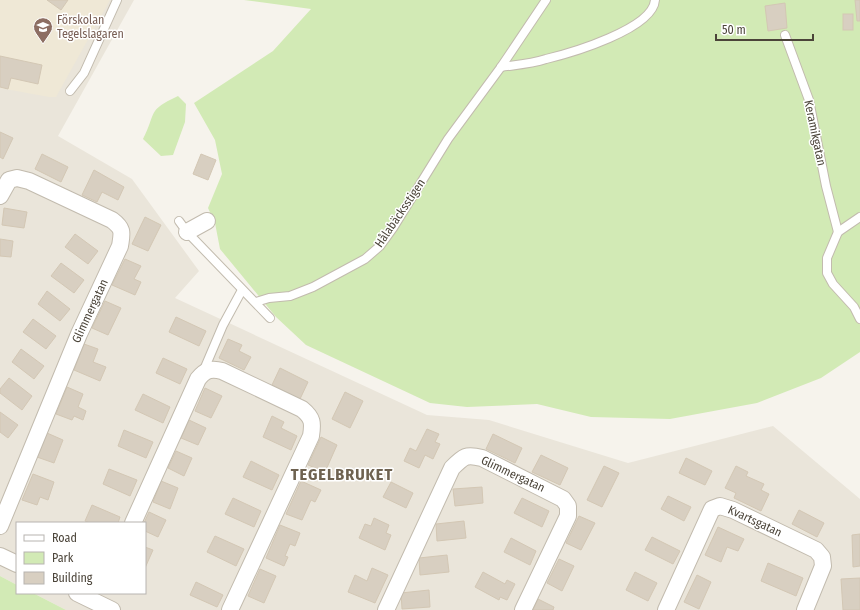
<svg xmlns="http://www.w3.org/2000/svg" width="860" height="610" viewBox="0 0 860 610" font-family="'Fira Sans Condensed',sans-serif">
	<rect width="100%" height="100%" fill="#f6f3ec"/>
	<polygon fill="#eae5da" points="0,0 134,0 58,136 132,179 199,271 175,298 427,415 489,420 628,463 773,426 860,499 860,610 66,610 33,593 145,593 145,523 17,523 17,585 0,576"/>
	<polygon fill="#efe8d6" points="0,0 110,0 56,97 49,97 0,88"/>
	<g fill="#d2eab5">
		<polygon points="244,0 860,0 860,352 821,378 757,403 670,419 591,417 537,404 467,407 430,403 306,345 276,317 220,249 215,223 208,208 222,174 215,140 194,103 273,51 311,9"/>
		<path d="M 178,96 L 186,104 L 185,122 L 173,155 L 161,156 L 143,139 C 157,112 146,111 178,96 Z"/>
		<polygon points="0,576 17,585 17,593 33,593 66,610 0,610"/>
	</g>
	<g fill="#d8cfc1" stroke="#d3c7b4">
		<polygon points="47,0 68,0 61,10"/>
		<polygon points="855,0 860,0 860,21 857,21"/>
		<polygon points="785,3 787,28 768,31 765,6"/>
		<rect x="843" y="14" width="10" height="16"/>
		<polygon points="0,56 42,65 38,84 11,78 8,89 0,87"/>
		<polygon points="0,132 13,138 3,159 0,157"/>
		<polygon points="42,154 68,167 61,182 35,169"/>
		<polygon points="201,154 216,160 208,180 193,174"/>
		<polygon points="94,170 124,187 118,200 102,192 97,202 82,195"/>
		<polygon points="4,208 27,212 24,228 2,225"/>
		<polygon points="145,217 161,225 148,251 132,244"/>
		<polygon points="75,234 98,251 88,264 65,247"/>
		<polygon points="0,239 13,241 11,257 0,256"/>
		<polygon points="125,259 141,266 134,279 141,282 135,295 112,285"/>
		<polygon points="61,263 84,280 74,293 51,276"/>
		<polygon points="47,291 70,309 60,321 38,304"/>
		<polygon points="105,301 121,308 108,335 92,328"/>
		<polygon points="176,317 206,331 199,346 169,332"/>
		<polygon points="33,319 56,336 46,349 23,332"/>
		<polygon points="228,339 242,345 239,351 251,357 244,370 219,358"/>
		<polygon points="84,344 98,349 93,362 106,367 100,381 74,370"/>
		<polygon points="21,349 44,366 34,379 12,362"/>
		<polygon points="163,358 187,369 180,384 156,373"/>
		<polygon points="280,368 308,382 300,399 272,385"/>
		<polygon points="9,378 32,396 22,410 0,393 0,389"/>
		<polygon points="67,387 83,394 78,407 86,411 83,420 74,416 72,420 56,414"/>
		<polygon points="205,388 222,396 211,418 195,411"/>
		<polygon points="345,392 363,401 350,428 332,419"/>
		<polygon points="143,394 170,407 163,423 135,410"/>
		<polygon points="0,412 18,425 8,438 0,432"/>
		<polygon points="272,416 284,422 281,428 297,436 291,450 263,437"/>
		<polygon points="189,420 206,428 198,445 181,438"/>
		<polygon points="427,429 439,434 435,442 440,444 433,459 425,455 419,468 404,461 410,448 416,451"/>
		<polygon points="124,430 153,442 146,458 118,446"/>
		<polygon points="47,433 63,440 54,463 37,457"/>
		<polygon points="493,434 522,448 515,463 486,449"/>
		<polygon points="321,437 337,445 325,472 308,465"/>
		<polygon points="176,451 192,458 184,476 168,468"/>
		<polygon points="541,455 568,468 560,485 532,472"/>
		<polygon points="686,458 712,471 705,485 679,473"/>
		<polygon points="251,461 279,475 272,490 243,477"/>
		<polygon points="604,466 619,473 602,507 587,500"/>
		<polygon points="736,466 748,472 746,476 764,484 761,490 769,494 761,511 734,498 736,493 725,488"/>
		<polygon points="109,469 137,480 130,496 103,484"/>
		<polygon points="33,474 54,482 48,500 40,497 37,505 22,500"/>
		<polygon points="161,481 178,488 170,509 153,502"/>
		<polygon points="301,481 321,490 315,502 311,500 302,520 286,514"/>
		<polygon points="391,482 413,493 406,508 383,497"/>
		<polygon points="482,487 483,503 455,506 453,489"/>
		<polygon points="668,496 691,507 684,521 661,509"/>
		<polygon points="233,498 261,511 254,527 225,514"/>
		<polygon points="522,498 549,511 542,527 514,513"/>
		<polygon points="92,505 120,517 118,523 90,523 85,521"/>
		<polygon points="799,510 824,523 817,537 792,524"/>
		<polygon points="149,512 166,520 158,537 145,531 144,523"/>
		<polygon points="579,516 595,523 581,550 566,543"/>
		<polygon points="374,518 389,525 386,533 391,535 385,550 359,538 365,524 371,526"/>
		<polygon points="464,521 466,538 437,541 436,524"/>
		<polygon points="280,525 300,533 295,546 290,544 285,556 288,557 284,566 266,558"/>
		<polygon points="718,527 744,539 738,551 727,547 721,562 705,555"/>
		<polygon points="860,534 860,566 853,567 852,535"/>
		<polygon points="215,536 244,549 236,566 207,552"/>
		<polygon points="652,537 680,551 673,564 645,550"/>
		<polygon points="511,538 536,551 530,565 504,552"/>
		<polygon points="145,547 153,550 145,568"/>
		<polygon points="447,555 449,572 420,575 419,558"/>
		<polygon points="559,559 574,566 562,591 547,583"/>
		<polygon points="768,563 803,578 796,596 761,581"/>
		<polygon points="372,568 388,575 375,603 348,592 355,575 367,581"/>
		<polygon points="260,569 276,576 264,603 248,596"/>
		<polygon points="483,572 505,584 507,580 515,584 507,600 500,597 499,600 475,587"/>
		<polygon points="635,572 657,583 648,601 626,590"/>
		<polygon points="697,575 711,582 699,609 684,602"/>
		<polygon points="860,578 860,610 843,610 841,579"/>
		<polygon points="196,582 223,595 217,607 190,595"/>
		<polygon points="429,590 430,607 402,609 401,593"/>
		<polygon points="538,599 554,607 553,610 533,610"/>
	</g>
	<g fill="none" stroke-linecap="round" stroke-linejoin="round">
		<g stroke="#c2bbae" stroke-width="10">
			<g id="service">
				<polyline points="785,35 809,100 826,186 838,232 827,258 827,273 833,284 854,307 860,319"/>
				<path d="M 501,67 C 515,65 531,64 546,59 C 571,53 653,29 655,0"/>
				<polyline points="70,91 84,73 117,0"/>
				<polyline points="179,221 187,232 270,318"/>
				<polyline points="838,232 860,217"/>
				<polyline points="256,302 269,298 290,296 313,287 365,259 380,246 393,228 448,139 501,67 546,0"/>
				<polyline points="203,372 223,325 242,290"/>
			</g>
		</g>
		<g stroke="#c2bbae" stroke-width="18">
			<g id="minor">
				<path d="M 0,196 L 9,180 L 17,178 L 29,181 L 112,220 C 124,229 122,233 120,246 L 79,334 L 0,526"/>
				<polyline points="187,232 207,221"/>
				<path d="M 133,523 L 198,379 C 205,370 211,368 222,371 L 302,409 C 313,418 313,423 311,436 L 230,610"/>
				<polyline points="0,556 17,564"/>
				<polyline points="77,593 112,610"/>
				<path d="M 386,610 L 452,468 C 464,456 466,454 482,458 L 563,499 L 568,506 L 568,516 L 523,610"/>
				<polyline points="666,610 712,509 720,506 733,510 816,550 822,557 823,566 805,610"/>
			</g>
		</g>
		<use href="#service" stroke="#fff" stroke-width="8"/>
		<use href="#minor" stroke="#fff" stroke-width="16"/>
	</g>
	<defs>
		<g id="school-pin" transform="scale(1)"><path d="M0 17L-7.5 6A9.5 9.5 0 1 1 7.5 6Z" fill="#8d6e63" stroke="#fff"/><path d="M0-5L7-2L0 1L-7-2ZM-4 1L0 2.5L4 1V4Q0 6-4 4Z" fill="#fff"/></g>
	</defs>
	<g fill-rule="evenodd">
		<use href="#school-pin" x="43" y="27"/>
	</g>
	<g text-anchor="middle" dominant-baseline="central" stroke-width="3" stroke-linejoin="round" paint-order="stroke">
		<g font-size="12" fill="#785e54" stroke="#fff" text-anchor="start">
			<text x="57" y="20">Förskolan<tspan x="57" dy="14">Tegelslagaren</tspan></text>
		</g>
		<g font-size="12" fill="#4b4439" stroke="#fff">
			<text transform="translate(815 133) rotate(78)">Keramikgatan</text>
			<text transform="translate(400 213) rotate(-56)">Hålabäcksstigen</text>
			<text transform="translate(90 311) rotate(-65)">Glimmergatan</text>
			<text transform="translate(513 474) rotate(25)">Glimmergatan</text>
			<text transform="translate(755 521) rotate(25)">Kvartsgatan</text>
		</g>
		<g font-size="16" font-weight="bold" letter-spacing="1" fill="#6e6250" stroke="#fff">
			<text x="342" y="474">TEGELBRUKET</text>
		</g>
	</g>
	<rect x="16" y="522" width="130" height="72" fill="#ffffff" stroke="#b7b4b0"/>
	<rect x="24" y="535" width="20" height="6" fill="#ffffff" stroke="#b7b4b0"/>
	<text x="52" y="542" font-size="12" fill="#4b4439">Road</text>
	<rect x="24" y="552" width="20" height="12" fill="#d2eab5" stroke="#b7b4b0"/>
	<text x="52" y="562" font-size="12" fill="#4b4439">Park</text>
	<rect x="24" y="572" width="20" height="12" fill="#d8cfc1" stroke="#b7b4b0"/>
	<text x="52" y="582" font-size="12" fill="#4b4439">Building</text>
	<path d="M716 34v6h97v-6" fill="none" stroke="#4b4439" stroke-width="2"/>
	<text x="722" y="34" font-size="12" fill="#4b4439" stroke="#ffffff" stroke-width="3" paint-order="stroke">50 m</text>
</svg>
